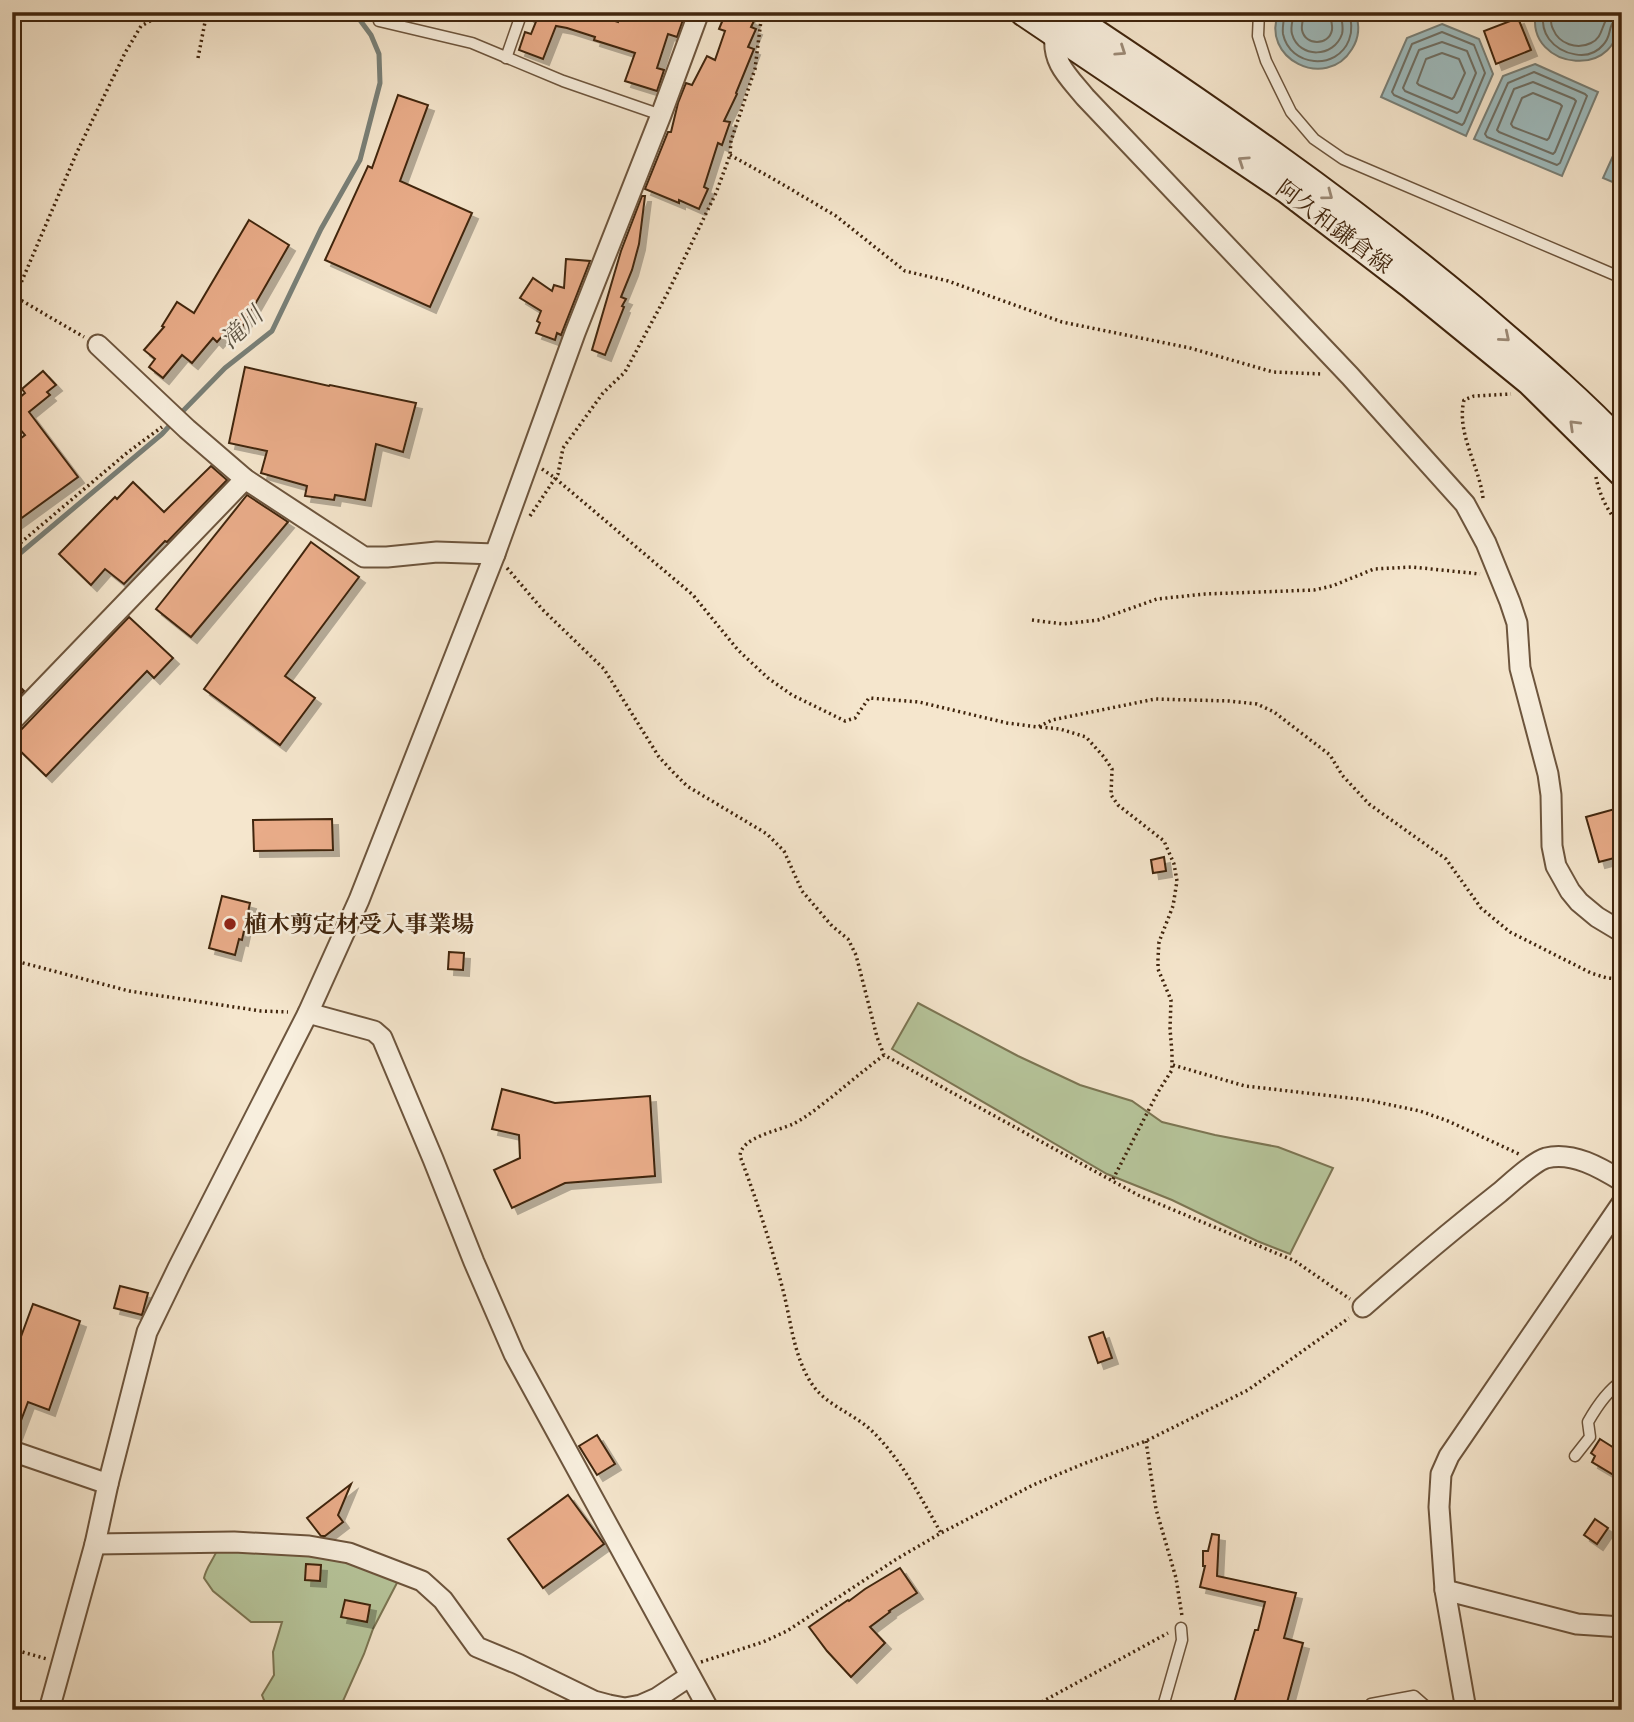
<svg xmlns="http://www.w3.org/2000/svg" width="1634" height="1722" viewBox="0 0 1634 1722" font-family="Cardo,'Noto Serif JP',serif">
	<defs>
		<filter id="shadow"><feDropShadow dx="6" dy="6" stdDeviation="0" flood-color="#0004"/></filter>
	</defs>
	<rect width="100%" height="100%" fill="#f5e6cd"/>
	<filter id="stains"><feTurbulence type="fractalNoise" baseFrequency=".00286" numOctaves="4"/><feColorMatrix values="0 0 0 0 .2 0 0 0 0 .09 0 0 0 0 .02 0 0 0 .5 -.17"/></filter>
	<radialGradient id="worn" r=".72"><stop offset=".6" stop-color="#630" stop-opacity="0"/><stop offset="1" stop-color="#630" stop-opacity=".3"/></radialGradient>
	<g fill="#b7c69c" stroke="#7c7654" stroke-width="2">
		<polygon points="918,1003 1018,1056 1080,1085 1132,1101 1162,1122 1215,1135 1278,1147 1333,1168 1290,1254 1257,1241 1172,1200 1107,1174 892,1049"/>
		<path d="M 218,1548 L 286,1550 L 354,1563 L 399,1579 L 373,1629 L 364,1654 L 339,1710 L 268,1710 L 262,1695 L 274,1675 L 273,1652 L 282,1622 L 251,1622 L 213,1591 L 204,1578 C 206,1567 214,1559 218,1548 Z"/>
	</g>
	<g fill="#9fbdc0" stroke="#798078" stroke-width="2">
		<path d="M 1279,12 L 1355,12 C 1360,25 1359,38 1352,49 C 1326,92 1259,58 1279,12 Z"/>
		<path d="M 1536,12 L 1618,12 C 1627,83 1524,71 1536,12 Z"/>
		<polygon points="1442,24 1479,39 1493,74 1466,136 1381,97 1407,38"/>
		<polygon points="1535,64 1598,92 1562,176 1474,139 1503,76"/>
		<polygon points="1622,136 1622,186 1603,178"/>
	</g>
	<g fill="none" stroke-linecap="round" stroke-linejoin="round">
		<g stroke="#707166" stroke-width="2">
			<path d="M 1285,12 C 1284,19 1282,27 1283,34 C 1290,67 1337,71 1349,40 C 1353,30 1351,21 1349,12"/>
			<path d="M 1294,12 C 1293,20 1290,27 1292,34 C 1299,59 1334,58 1342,34 C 1344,27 1341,20 1341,12"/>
			<path d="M 1304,12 C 1304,18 1301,24 1302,30 C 1305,46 1329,46 1332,30 C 1333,25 1330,18 1330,12"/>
			<path d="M 1543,12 C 1542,22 1543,31 1549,39 C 1561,55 1589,62 1603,45 C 1611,36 1608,32 1612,24 C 1615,19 1617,20 1622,20"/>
			<path d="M 1551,12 C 1551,18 1550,24 1553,29 C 1559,44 1577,50 1591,43 C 1605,37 1600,21 1613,12"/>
			<polygon points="1442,32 1474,45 1485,73 1464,123 1462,125 1394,95 1392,92 1412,44"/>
			<polygon points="1442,42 1467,51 1476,73 1460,111 1457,113 1405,91 1403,88 1419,50"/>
			<polygon points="1442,53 1459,59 1465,73 1454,97 1452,99 1419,85 1417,83 1426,59"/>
			<polygon points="1534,72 1585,94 1587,96 1560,163 1557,165 1487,137 1485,134 1508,83"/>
			<polygon points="1533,82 1574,99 1576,101 1555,152 1553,154 1499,132 1497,130 1514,89"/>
			<polygon points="1533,93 1560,104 1562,106 1549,138 1547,140 1513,127 1511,124 1522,98"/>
		</g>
		<g stroke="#798078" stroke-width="5">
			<polyline points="179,415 225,368 272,331 321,229 360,160 380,83 379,54 371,35 354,12"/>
			<polyline points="12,560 162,434 172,423"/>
		</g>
	</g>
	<g fill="#e9ac89" stroke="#40250d" stroke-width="2" filter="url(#shadow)">
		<polygon points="529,12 587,12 618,22 620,12 679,12 685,14 677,37 668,34 657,68 664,70 657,91 625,81 635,53 594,40 595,37 567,28 556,26 543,59 519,50 525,32 531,34 537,19 528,16"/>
		<polygon points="726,12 750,12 748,18 754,21 751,27 756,29 748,47 754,49 736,93 737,94 724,121 730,122 722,145 718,143 704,187 708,189 699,209 679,200 679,203 645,189 668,132 671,132 678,103 686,83 692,85 707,56 715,60 725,31 719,29"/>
		<polygon points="1518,18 1531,50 1496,64 1484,31"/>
		<polygon points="398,95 428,105 400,181 472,213 430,307 325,260 368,166 372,168"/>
		<polygon points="642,196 645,196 639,244 632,270 621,297 626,299 622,306 624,307 605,355 592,350 621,251"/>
		<polygon points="249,220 289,245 242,327 234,323 217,342 213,338 192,363 182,355 163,378 149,367 155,359 144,350 164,327 162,326 177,302 194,313"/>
		<polygon points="566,259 590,261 561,335 557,333 555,340 536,333 540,323 537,321 541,311 520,298 533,278 552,291 554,285 564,288"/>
		<polygon points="245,367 329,386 330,385 416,403 403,452 376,444 365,500 335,495 334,500 305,496 307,486 261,473 267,451 229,443"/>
		<polygon points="43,371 56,385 47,392 50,395 29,412 78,477 12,525 12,445 25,435 12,420 12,404 25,393 22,389"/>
		<polygon points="211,466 227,480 167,542 165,541 124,584 105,569 91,585 59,554 102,510 115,497 117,499 133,482 164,512"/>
		<polygon points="247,495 288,522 191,637 156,609"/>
		<polygon points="311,542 359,577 285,676 315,698 280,745 204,689"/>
		<polygon points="129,617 173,658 154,678 147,671 46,776 12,743 12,733 21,730"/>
		<polygon points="12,679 24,691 12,703"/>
		<polygon points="1622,807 1622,856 1599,862 1586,817"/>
		<polygon points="332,819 333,850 254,851 253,820"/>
		<polygon points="1164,857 1166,871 1153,873 1151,860"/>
		<polygon points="222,896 250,903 242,940 239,939 235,955 209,948"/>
		<polygon points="449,952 464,953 463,970 448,969"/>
		<polygon points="502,1089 555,1103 650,1096 655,1176 565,1183 512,1208 494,1170 520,1158 519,1135 492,1129"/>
		<polygon points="120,1286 148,1293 142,1315 114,1308"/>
		<polygon points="33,1304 80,1321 49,1410 28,1402 14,1439 12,1439 12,1379 17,1366 12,1364 12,1361"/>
		<polygon points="1103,1332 1112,1358 1098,1363 1089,1337"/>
		<polygon points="597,1435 615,1464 597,1475 579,1446"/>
		<polygon points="1600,1439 1622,1453 1622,1480 1592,1462 1595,1456 1591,1453"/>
		<polygon points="351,1484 338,1515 343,1522 325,1536 321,1536 307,1518"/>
		<polygon points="568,1495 604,1544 543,1588 508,1539"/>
		<polygon points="1595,1519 1608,1528 1597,1544 1584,1535"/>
		<polygon points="1212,1534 1219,1535 1217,1576 1296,1593 1284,1638 1303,1643 1285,1710 1232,1710 1255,1630 1258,1630 1265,1602 1200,1587 1205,1566 1203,1566 1203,1551 1208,1551"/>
		<polygon points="306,1564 321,1565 320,1581 305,1580"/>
		<polygon points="900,1568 917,1593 889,1611 890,1612 870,1627 885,1643 851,1677 827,1651 809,1627 848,1600 849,1601 865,1589"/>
		<polygon points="345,1600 370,1605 367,1622 341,1617"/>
	</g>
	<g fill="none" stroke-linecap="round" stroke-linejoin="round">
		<g stroke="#6d553d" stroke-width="13">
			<g id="service">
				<polyline points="1259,12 1258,36 1266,61 1291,112 1314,139 1343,159 1622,278"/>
				<polyline points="379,21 472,43 563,81 661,115"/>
				<polyline points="506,58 522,12"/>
				<path d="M 1575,1456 L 1590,1437 L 1588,1422 C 1597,1406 1607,1391 1622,1381"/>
				<polyline points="1162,1710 1182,1640 1181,1628"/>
				<polyline points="1366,1710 1371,1704 1414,1696 1430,1710"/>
			</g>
		</g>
		<g stroke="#6d553d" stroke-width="23">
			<g id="minor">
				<path d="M 1055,35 C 1052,63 1068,76 1085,97 L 1350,376 L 1465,504 L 1486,543 L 1510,602 L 1517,623 L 1520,668 L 1548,774 L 1551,795 L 1552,846 L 1556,866 L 1570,891 L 1579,902 L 1597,917 L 1622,932"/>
				<polyline points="98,345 187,429 245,479 364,557 387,557 437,552 495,554"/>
				<polyline points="12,721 245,479"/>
				<polyline points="308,1013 374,1031 382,1038 433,1159 474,1262 514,1354 709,1710"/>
				<path d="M 1363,1307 C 1407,1268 1452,1230 1499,1193 C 1510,1184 1533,1162 1546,1158 C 1572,1151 1601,1168 1622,1181"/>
				<polyline points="12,1451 108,1484"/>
				<polyline points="95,1544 234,1542 309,1546 349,1553 422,1581 443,1600 477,1647 518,1664 594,1701 609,1705 625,1708 641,1705 657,1698 690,1676"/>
				<polyline points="1445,1590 1577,1624 1622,1627"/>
				<polyline points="49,1710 95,1544 108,1484 147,1332 178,1268 308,1013 359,900 495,554 575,333 661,115 699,12"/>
				<polyline points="1466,1710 1445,1590 1439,1507 1441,1474 1449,1456 1622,1203"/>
			</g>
		</g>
		<g stroke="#40250d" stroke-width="30">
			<g id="secondary">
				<polyline points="1023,12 1287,190 1411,285 1530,382 1622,473"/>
				<path d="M 1064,12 C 1205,105 1344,201 1473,309 C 1524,353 1576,396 1622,445"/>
			</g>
		</g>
		<g stroke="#40250d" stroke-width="3.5" stroke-dasharray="2 3.5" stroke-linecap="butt">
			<polyline points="198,58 206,17 209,12"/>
			<polyline points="730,155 777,181 836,216 905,271 948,281 1062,322 1190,348 1273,372 1322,374"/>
			<polyline points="12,295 84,337"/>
			<polyline points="15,297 77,152 125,53 141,26 152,20 173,14 191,13 206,17"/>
			<polyline points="542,469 555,478 693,595 738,650 768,678 792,695 845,721 855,718 869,698 919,702 1007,723 1038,727 1052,720 1155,699 1229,701 1257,704 1274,712 1330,755 1342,775 1369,804 1446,859 1481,908 1510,932 1591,973 1607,978 1622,979"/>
			<path d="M 1596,477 C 1599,494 1609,515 1622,527"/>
			<path d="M 1483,498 C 1479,465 1456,433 1464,400 L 1474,396 L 1511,394"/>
			<polyline points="530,516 558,474 563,448 603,393 625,372 668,292 716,193 730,155 731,141 755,69 762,12"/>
			<polyline points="12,550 128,452 162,427"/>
			<polyline points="507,568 542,609 604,669 659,757 673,772 687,786 767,834 784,851 802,891 832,926 848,939 856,955 877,1037 884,1055 1138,1195 1295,1261 1350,1299"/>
			<polyline points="1032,620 1063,624 1098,620 1157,599 1205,594 1314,590 1332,586 1374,569 1412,567 1480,574"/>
			<polyline points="1040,727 1060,729 1086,737 1104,757 1112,769 1111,795 1118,805 1164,841 1174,864 1177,881 1173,906 1159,942 1158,958 1158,969 1171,1000 1170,1029 1172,1053 1172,1070 1158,1092 1112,1181"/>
			<polyline points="12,960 129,991 261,1011 288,1012"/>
			<path d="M 884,1055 C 867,1068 850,1082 833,1096 C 820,1106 807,1117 793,1124 C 778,1131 741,1137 740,1156 C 757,1201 772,1247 784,1294 C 791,1323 794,1355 810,1381 C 824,1405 852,1412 872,1431 C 901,1459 921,1498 941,1533"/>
			<polyline points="1173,1065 1245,1086 1367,1100 1420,1111 1448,1121 1519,1154"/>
			<polyline points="1146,1441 1156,1509 1176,1578 1182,1616"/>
			<polyline points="12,1649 47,1659"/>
			<polyline points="701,1662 763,1642 787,1631 895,1560 941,1533 1033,1485 1083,1464 1146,1441 1248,1390 1349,1318"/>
			<polyline points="1027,1710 1168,1633"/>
		</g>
		<use href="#service" stroke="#f8efde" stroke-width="10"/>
		<use href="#minor" stroke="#f8efde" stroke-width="19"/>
		<use href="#secondary" stroke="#f8efde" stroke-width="26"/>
	</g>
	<defs><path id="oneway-chevron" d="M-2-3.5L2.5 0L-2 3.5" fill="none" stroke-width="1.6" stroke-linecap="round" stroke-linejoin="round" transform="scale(1.75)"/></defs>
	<g stroke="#9c8a76">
		<use href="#oneway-chevron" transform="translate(1121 51) rotate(34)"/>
		<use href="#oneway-chevron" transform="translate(1243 161) rotate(-146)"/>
		<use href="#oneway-chevron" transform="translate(1328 195) rotate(37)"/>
		<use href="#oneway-chevron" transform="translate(1505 337) rotate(40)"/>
		<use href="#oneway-chevron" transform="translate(1574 425) rotate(-136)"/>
	</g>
	<circle fill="#8f2418" stroke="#f8efde" stroke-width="2.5" cx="230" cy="924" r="7"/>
	<g text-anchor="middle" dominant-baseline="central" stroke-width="5" stroke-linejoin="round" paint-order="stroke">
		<g font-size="23" fill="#40250d" stroke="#f8efde">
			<text transform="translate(1334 227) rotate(37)">阿久和鎌倉線</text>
		</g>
		<g font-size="23" font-weight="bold" fill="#40250d" stroke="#f8efde" text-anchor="start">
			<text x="244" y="924">植木剪定材受入事業場</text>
		</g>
		<g font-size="24" font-style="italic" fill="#5c5343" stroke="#f8efde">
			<text transform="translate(242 328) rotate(-44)">滝川</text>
		</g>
	</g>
	<rect width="1634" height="1722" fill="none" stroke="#f5e6cd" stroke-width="42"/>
	<rect x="14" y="14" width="1606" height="1694" fill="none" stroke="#40250d" stroke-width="3.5"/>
	<rect x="21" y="21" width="1592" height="1680" fill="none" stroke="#40250d" stroke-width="2"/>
	<rect width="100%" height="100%" filter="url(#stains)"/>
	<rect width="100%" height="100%" fill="url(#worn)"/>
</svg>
